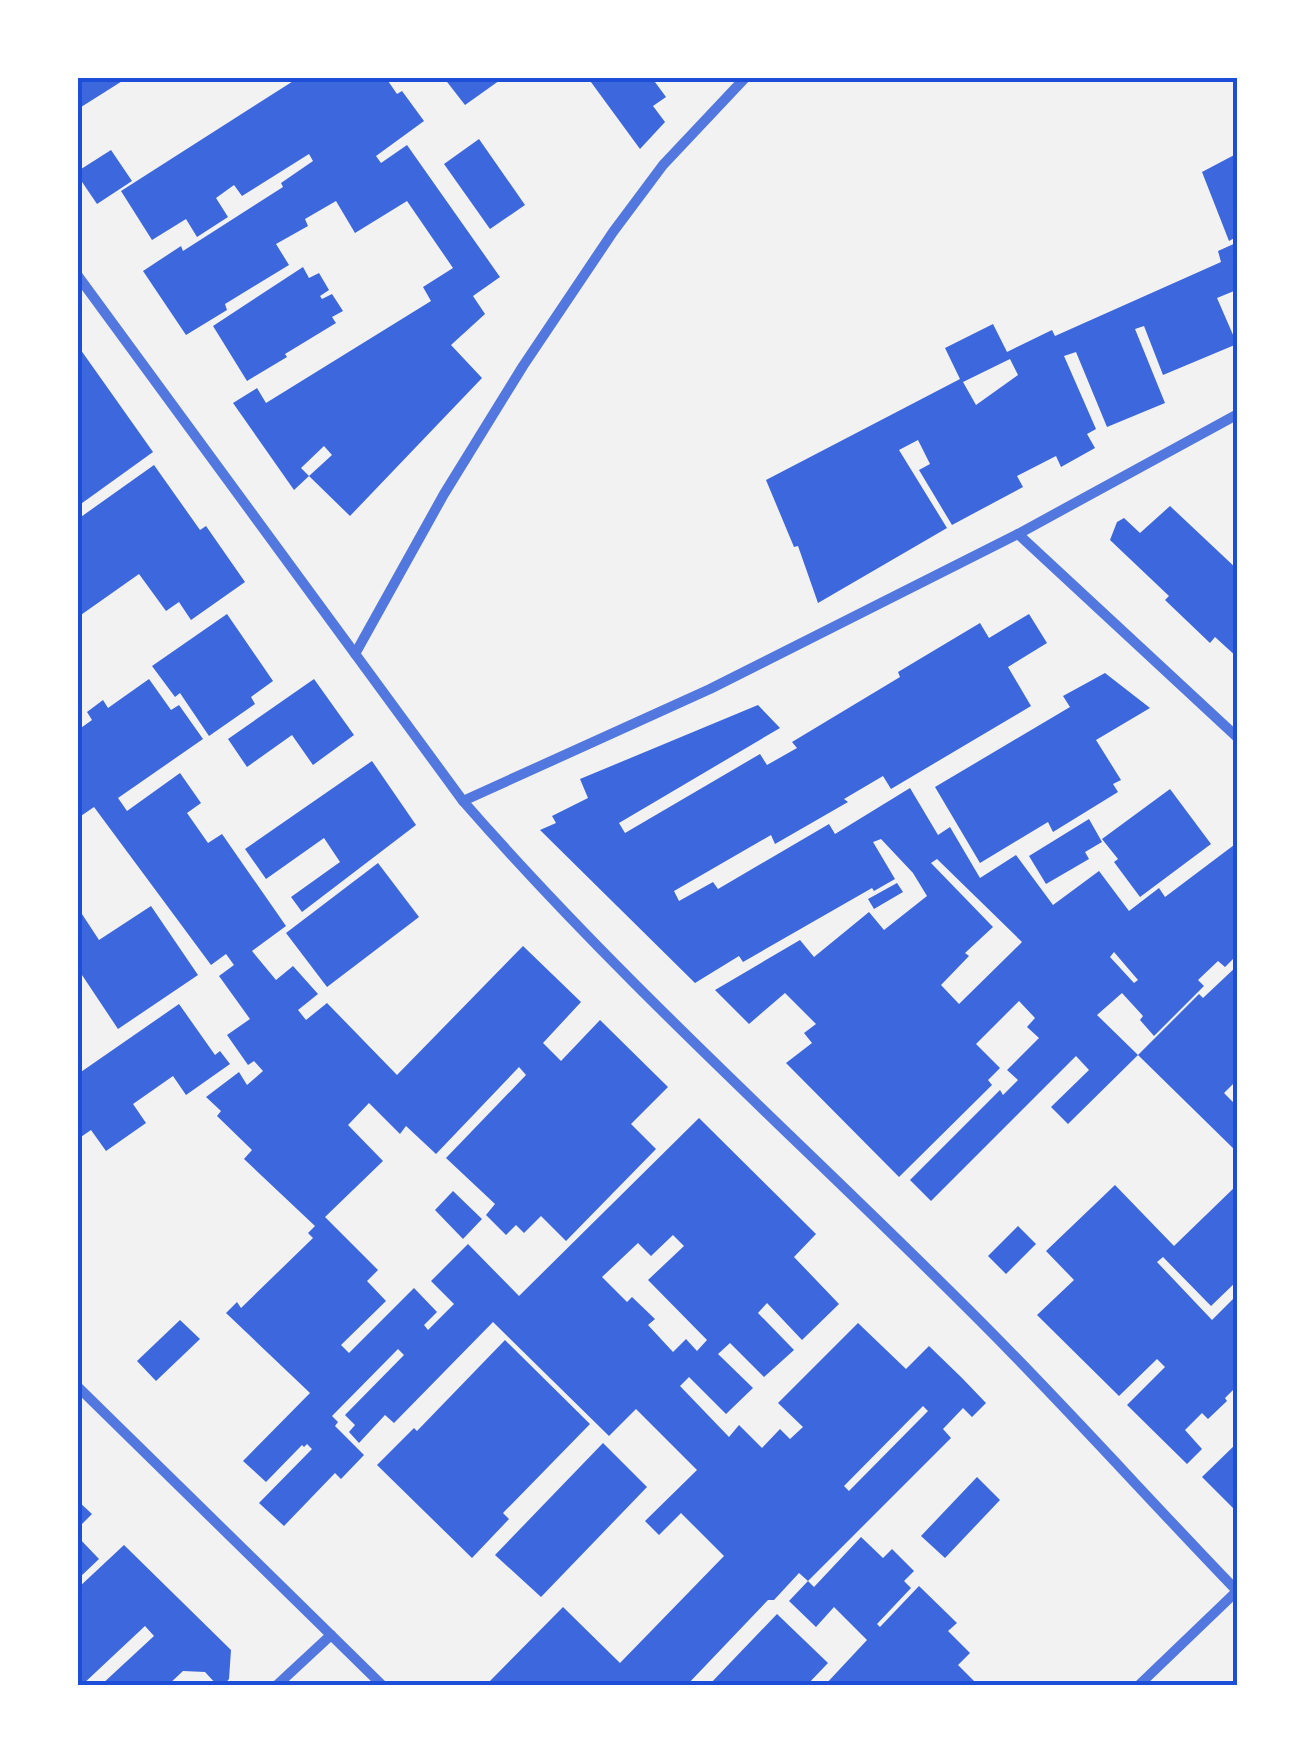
<svg xmlns="http://www.w3.org/2000/svg" width="1315" height="1763" viewBox="0 0 1315 1763" font-family="Quicksand,sans-serif">
	<rect width="100%" height="100%" fill="#f2f2f2"/>
	<g fill="#3d67dc" fill-rule="evenodd">
		<polygon points="78,78 127,78 78,109"/>
		<polygon points="298,78 386,78 397,94 402,91 424,121 376,156 381,163 407,145 500,277 473,296 485,314 451,345 482,378 350,516 309,476 332,455 324,446 301,468 309,476 294,490 233,403 257,388 266,403 431,301 423,287 453,268 407,201 355,233 336,201 305,219 308,226 276,244 289,265 225,304 227,310 186,335 143,271 181,246 183,251 283,187 281,183 313,161 309,154 242,196 234,185 216,198 228,217 197,237 186,219 152,240 121,191"/>
		<polygon points="444,78 503,78 465,105"/>
		<polygon points="588,78 652,78 666,97 653,106 665,122 640,149"/>
		<polygon points="479,139 525,205 490,229 444,164"/>
		<polygon points="111,150 132,181 97,204 78,176 78,171"/>
		<polygon points="1238,153 1238,236 1229,241 1202,172"/>
		<path d="M 1238,242 L 1238,299 L 1234,291 L 1217,298 L 1237,344 L 1163,375 L 1144,326 L 1135,329 L 1165,403 L 1107,427 L 1076,352 L 1064,356 L 1096,429 L 1087,434 L 1095,448 L 1061,467 L 1056,456 L 1017,476 L 1023,487 L 952,525 L 919,470 L 930,464 L 918,440 L 899,450 L 947,528 L 818,603 L 798,546 L 794,547 L 766,480 L 960,379 L 945,348 L 993,324 L 1007,352 L 1052,330 L 1055,336 L 1221,262 L 1218,251 ZM 1010,359 L 1018,375 L 976,405 L 963,382 Z"/>
		<polygon points="303,267 309,278 319,273 329,290 320,296 322,299 332,294 343,311 332,317 336,323 285,354 287,357 247,381 213,326"/>
		<polygon points="78,346 153,452 78,506"/>
		<polygon points="154,465 200,530 206,526 245,582 191,620 179,602 166,611 139,574 78,617 78,519"/>
		<polygon points="1170,506 1238,570 1238,658 1215,637 1210,643 1165,600 1169,596 1110,540 1117,522 1124,518 1140,533"/>
		<polygon points="227,614 273,681 251,697 255,704 209,736 180,693 175,697 152,666"/>
		<path d="M 1029,614 L 1047,643 L 1008,667 L 1031,706 L 891,789 L 883,776 L 844,799 L 848,802 L 775,844 L 771,835 L 674,891 L 679,901 L 713,882 L 718,889 L 829,824 L 835,834 L 910,788 L 938,835 L 950,827 L 980,878 L 1016,855 L 1053,905 L 1099,871 L 1129,911 L 1159,888 L 1165,897 L 1238,842 L 1238,954 L 1225,967 L 1218,961 L 1198,980 L 1204,986 L 1154,1036 L 1140,1020 L 1143,1016 L 1122,993 L 1097,1015 L 1138,1055 L 1068,1124 L 1051,1107 L 1089,1070 L 1076,1056 L 931,1201 L 910,1180 L 1000,1090 L 1003,1095 L 1018,1080 L 1007,1070 L 1039,1038 L 1027,1027 L 1035,1018 L 1019,1001 L 976,1044 L 1000,1068 L 988,1080 L 992,1085 L 899,1177 L 786,1063 L 812,1043 L 804,1033 L 816,1024 L 785,993 L 749,1024 L 715,990 L 800,940 L 814,957 L 869,912 L 884,930 L 927,896 L 913,873 L 881,839 L 873,842 L 895,879 L 874,891 L 872,888 L 743,962 L 739,956 L 695,983 L 540,830 L 556,823 L 552,816 L 588,798 L 580,779 L 758,705 L 780,728 L 619,823 L 625,833 L 760,754 L 767,765 L 797,748 L 792,742 L 900,677 L 898,672 L 980,623 L 989,638 ZM 937,859 L 1022,942 L 959,1004 L 941,985 L 969,956 L 965,953 L 993,927 L 931,863 ZM 1114,952 L 1138,980 L 1134,983 L 1110,957 Z"/>
		<polygon points="1105,673 1150,708 1096,740 1121,780 1113,784 1118,792 1053,832 1048,822 980,863 935,787 1070,707 1063,696"/>
		<path d="M 149,679 L 171,710 L 179,705 L 203,739 L 118,798 L 127,811 L 180,773 L 201,803 L 187,813 L 208,843 L 222,834 L 286,926 L 252,951 L 276,980 L 293,966 L 318,994 L 298,1010 L 306,1020 L 327,1003 L 397,1075 L 523,946 L 581,1002 L 543,1043 L 561,1061 L 600,1020 L 668,1087 L 631,1124 L 656,1149 L 566,1241 L 541,1216 L 524,1233 L 516,1225 L 506,1235 L 486,1215 L 495,1204 L 446,1158 L 526,1075 L 519,1067 L 436,1154 L 406,1126 L 400,1134 L 369,1103 L 348,1125 L 383,1161 L 325,1217 L 378,1270 L 367,1281 L 386,1301 L 341,1345 L 349,1353 L 414,1288 L 437,1312 L 424,1325 L 428,1330 L 454,1304 L 431,1281 L 468,1244 L 519,1296 L 699,1118 L 816,1234 L 794,1257 L 839,1304 L 802,1340 L 767,1303 L 758,1313 L 794,1350 L 764,1377 L 730,1343 L 718,1354 L 753,1388 L 726,1414 L 689,1377 L 680,1386 L 729,1437 L 739,1425 L 762,1448 L 780,1429 L 790,1439 L 803,1427 L 778,1403 L 858,1323 L 906,1369 L 929,1346 L 962,1378 L 986,1403 L 972,1417 L 963,1408 L 943,1429 L 951,1438 L 808,1581 L 814,1587 L 861,1537 L 883,1558 L 892,1549 L 914,1571 L 904,1581 L 911,1588 L 877,1624 L 880,1627 L 919,1586 L 957,1623 L 948,1631 L 970,1653 L 958,1665 L 979,1686 L 824,1686 L 867,1640 L 834,1607 L 816,1627 L 789,1601 L 808,1581 L 799,1573 L 774,1600 L 768,1600 L 686,1686 L 490,1686 L 488,1683 L 563,1607 L 620,1663 L 724,1556 L 681,1513 L 659,1535 L 645,1521 L 697,1470 L 636,1409 L 609,1436 L 493,1322 L 394,1423 L 385,1415 L 359,1443 L 349,1432 L 355,1425 L 345,1415 L 404,1355 L 398,1349 L 332,1416 L 338,1422 L 335,1426 L 364,1455 L 341,1479 L 335,1473 L 284,1526 L 259,1503 L 312,1449 L 307,1444 L 304,1447 L 302,1445 L 266,1482 L 243,1461 L 310,1393 L 226,1313 L 237,1302 L 241,1308 L 313,1238 L 308,1233 L 315,1226 L 244,1159 L 252,1150 L 217,1116 L 221,1111 L 206,1097 L 239,1072 L 247,1085 L 263,1071 L 254,1061 L 248,1065 L 227,1035 L 250,1019 L 219,976 L 234,965 L 226,954 L 211,965 L 94,807 L 78,818 L 78,730 L 92,720 L 87,712 L 103,700 L 108,708 ZM 673,1235 L 684,1246 L 648,1280 L 707,1340 L 697,1351 L 686,1339 L 673,1352 L 648,1325 L 655,1319 L 632,1297 L 627,1302 L 602,1277 L 638,1243 L 651,1256 ZM 923,1406 L 928,1411 L 849,1491 L 844,1486 Z"/>
		<polygon points="314,679 354,735 313,765 292,735 247,767 228,739"/>
		<polygon points="372,761 416,825 302,912 291,897 340,862 324,838 266,879 245,849"/>
		<polygon points="1170,789 1211,844 1140,897 1114,862 1118,859 1102,839"/>
		<polygon points="1089,819 1102,842 1085,852 1089,859 1046,884 1029,856"/>
		<polygon points="378,863 419,917 327,987 286,933"/>
		<polygon points="897,883 903,892 874,909 868,899"/>
		<polygon points="151,906 198,975 118,1029 78,969 78,908 99,940"/>
		<polygon points="1238,965 1238,1079 1224,1093 1238,1107 1238,1153 1138,1055 1199,994 1203,998"/>
		<polygon points="179,1004 215,1055 220,1051 230,1064 186,1095 173,1076 133,1104 146,1123 106,1151 91,1130 78,1139 78,1074"/>
		<polygon points="1238,1184 1238,1280 1211,1306 1163,1257 1157,1262 1212,1320 1238,1294 1238,1385 1225,1398 1227,1401 1208,1419 1202,1413 1185,1430 1202,1449 1187,1464 1127,1405 1165,1367 1157,1359 1119,1396 1037,1315 1074,1280 1046,1251 1115,1185 1174,1246"/>
		<polygon points="453,1191 482,1219 463,1239 435,1210"/>
		<polygon points="1018,1226 1036,1244 1006,1274 988,1256"/>
		<polygon points="180,1320 200,1339 156,1381 137,1361"/>
		<polygon points="505,1340 590,1424 503,1513 509,1519 472,1558 377,1465 414,1428 417,1431"/>
		<polygon points="1238,1442 1238,1513 1202,1477"/>
		<polygon points="603,1443 647,1487 541,1597 495,1555"/>
		<polygon points="977,1477 1000,1500 945,1558 921,1536"/>
		<polygon points="78,1501 92,1514 78,1528"/>
		<polygon points="78,1537 99,1559 78,1579"/>
		<polygon points="124,1545 231,1650 229,1679 223,1686 218,1686 205,1672 183,1671 167,1686 100,1686 154,1636 145,1626 81,1686 78,1686 78,1588"/>
		<polygon points="777,1614 828,1663 806,1686 708,1686"/>
	</g>
	<g fill="none" stroke-linecap="round" stroke-linejoin="round">
		<g stroke="#5277de" stroke-width="10">
			<path d="M 78,276 L 463,801 C 628,990 817,1156 992,1333 C 1076,1418 1155,1506 1238,1592"/>
			<polyline points="1018,534 1238,738"/>
			<polyline points="355,654 444,494 523,366 613,232 663,165 745,78"/>
			<polyline points="463,801 710,689 1018,534 1238,414"/>
			<polyline points="78,1387 383,1686"/>
			<polyline points="276,1686 331,1635"/>
			<polyline points="1138,1686 1237,1591"/>
		</g>
	</g>
	<rect width="1315" height="1763" fill="none" stroke="#ffffff" stroke-width="160"/>
	<rect x="80" y="80" width="1155" height="1603" fill="none" stroke="#1d4ed8" stroke-width="4"/>
</svg>
